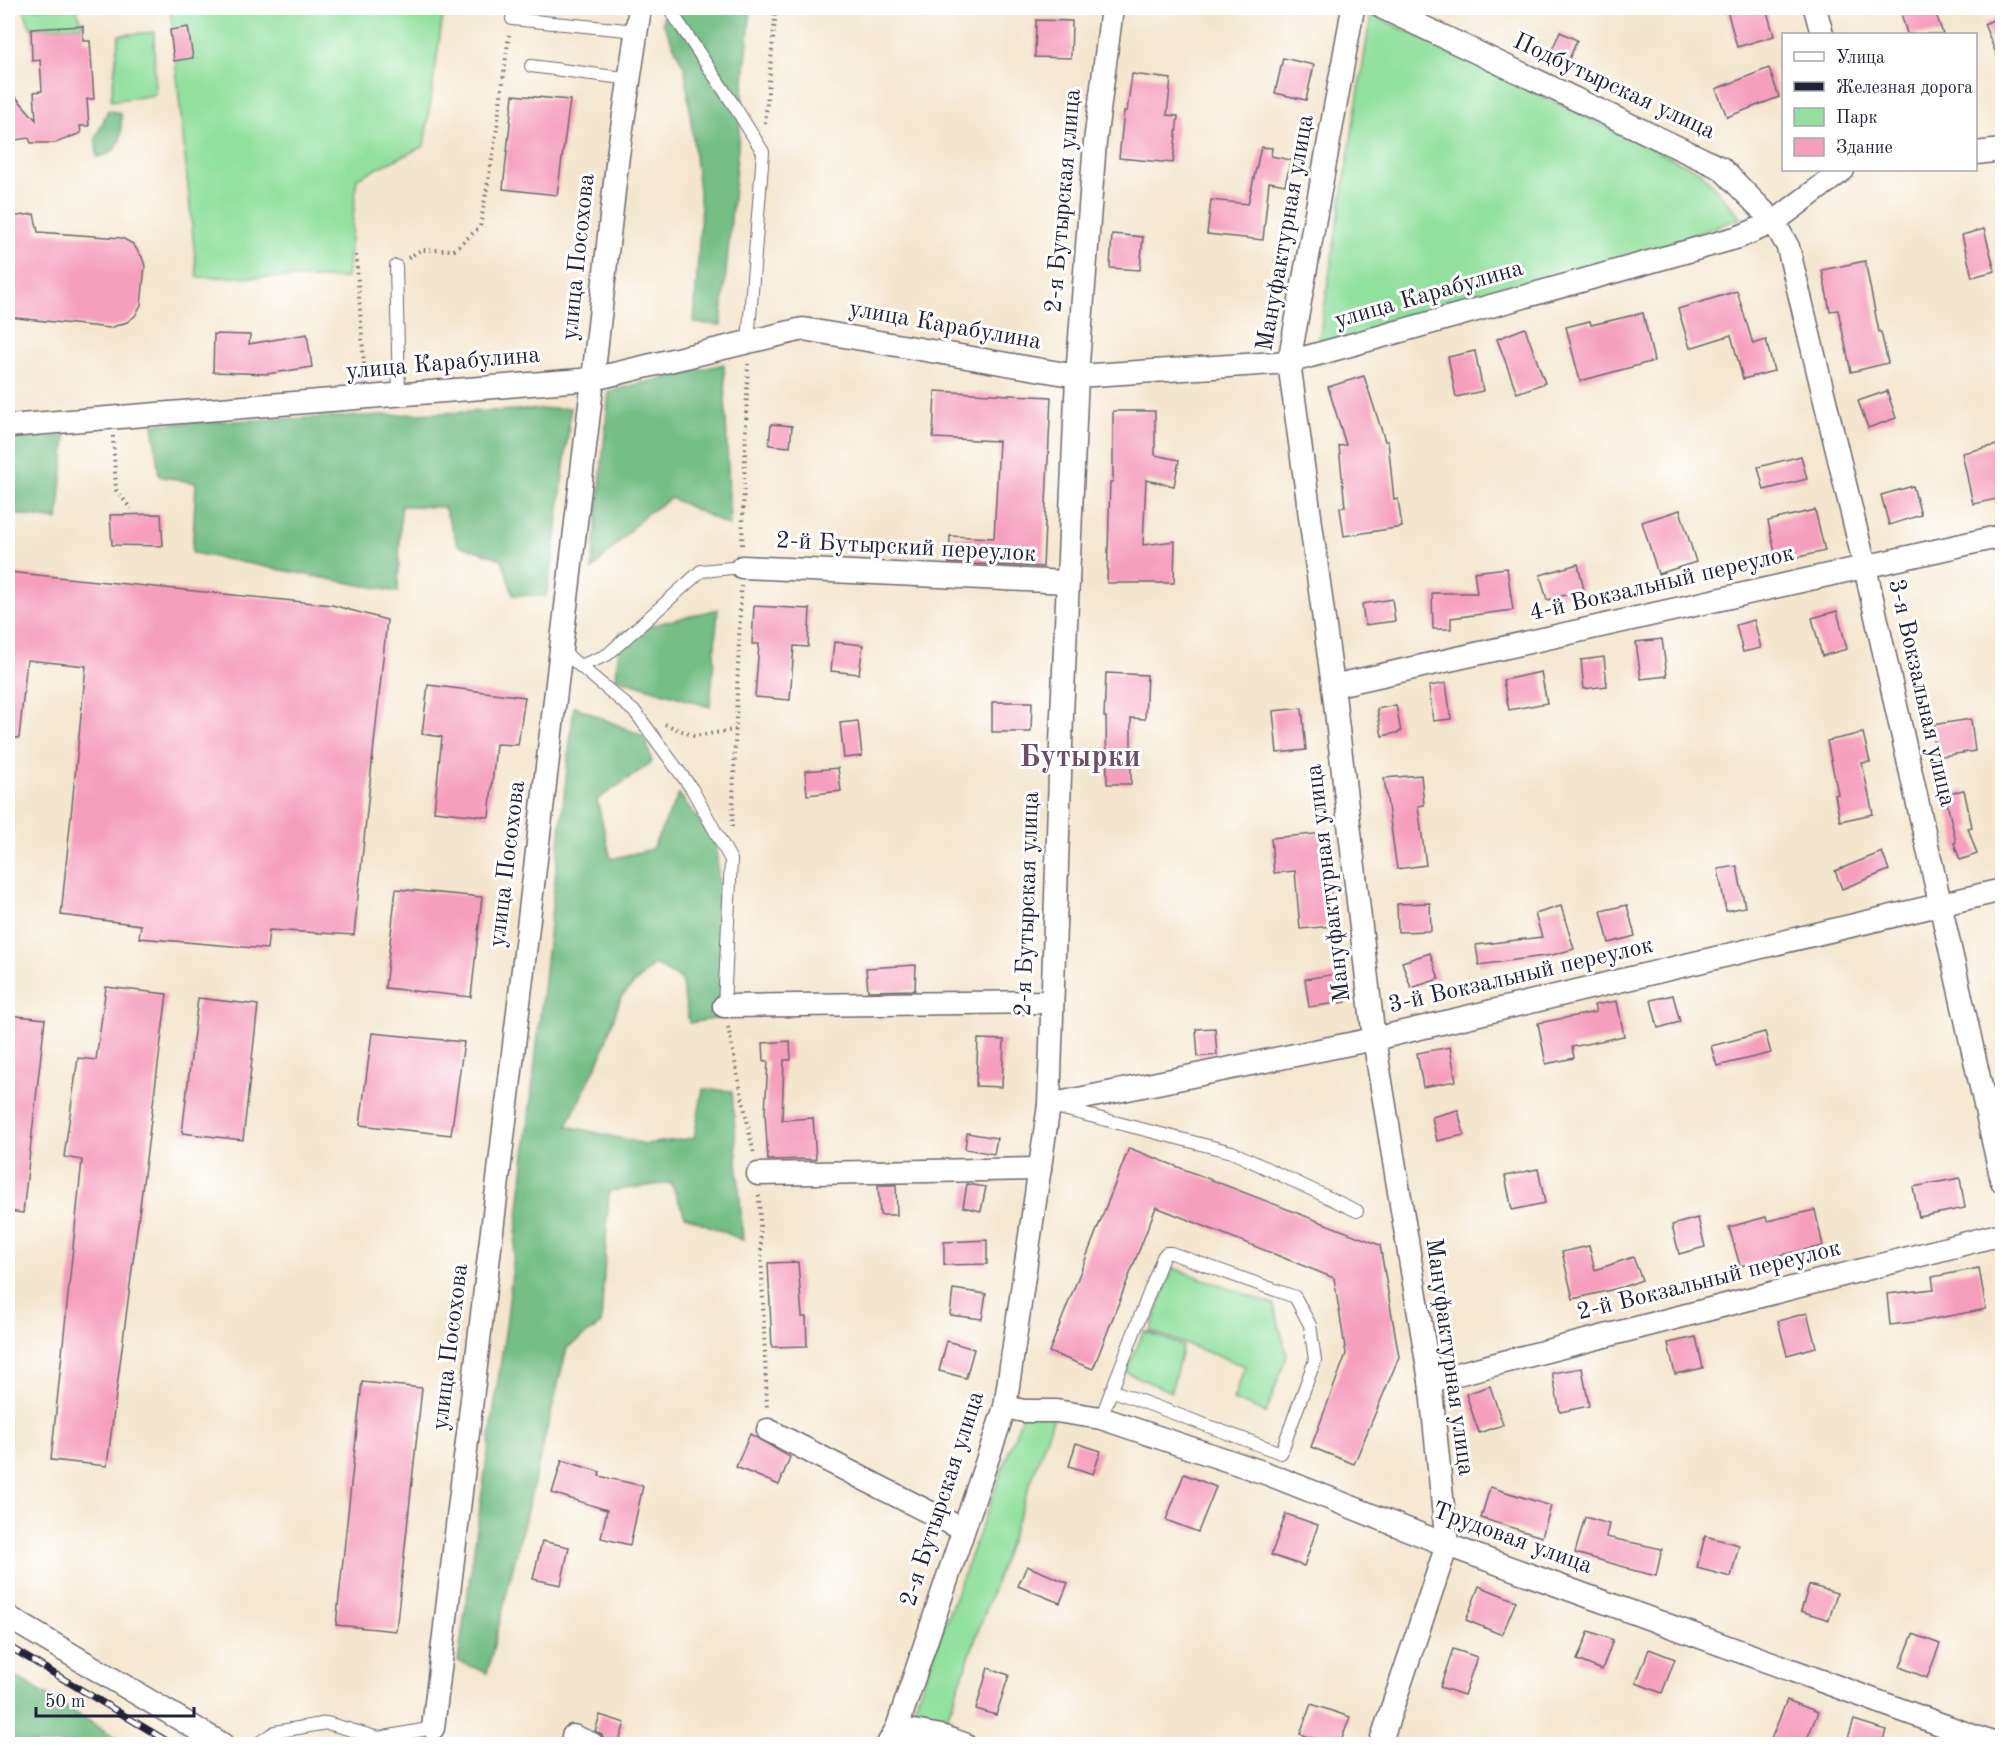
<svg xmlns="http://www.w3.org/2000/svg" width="2010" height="1752" viewBox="0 0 2010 1752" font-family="'Old Standard TT',serif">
	<rect width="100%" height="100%" fill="#fff"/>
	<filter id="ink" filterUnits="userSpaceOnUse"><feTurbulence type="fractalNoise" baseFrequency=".0167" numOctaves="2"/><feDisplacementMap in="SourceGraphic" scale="12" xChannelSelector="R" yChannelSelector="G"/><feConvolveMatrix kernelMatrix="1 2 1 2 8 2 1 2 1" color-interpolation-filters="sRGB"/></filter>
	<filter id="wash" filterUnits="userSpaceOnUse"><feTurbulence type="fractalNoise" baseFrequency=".008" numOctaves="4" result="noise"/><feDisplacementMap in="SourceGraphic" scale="24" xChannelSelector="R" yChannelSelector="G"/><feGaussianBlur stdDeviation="1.35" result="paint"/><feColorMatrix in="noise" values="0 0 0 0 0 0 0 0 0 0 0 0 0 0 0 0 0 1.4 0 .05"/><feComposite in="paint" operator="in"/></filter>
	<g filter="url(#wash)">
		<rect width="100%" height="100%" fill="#f4e6ce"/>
		<g fill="#92e09e" stroke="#5a816c" stroke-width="1.5">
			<polygon points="23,8 76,8 83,26 31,29"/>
			<polygon points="170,8 444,8 424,146 357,178 347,278 197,277"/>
			<polygon points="1371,14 1701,172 1741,218 1315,365"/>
			<polygon points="154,32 155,95 111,101 119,35"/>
			<polygon points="1173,1268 1274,1305 1287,1355 1266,1413 1233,1400 1245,1366 1150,1331"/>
			<polygon points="1144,1331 1183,1346 1171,1392 1126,1372"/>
			<polygon points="1024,1411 1056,1411 941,1736 938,1744 897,1744 906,1729"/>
		</g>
		<g fill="#75be85" stroke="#4c7060" stroke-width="1.5">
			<polygon points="664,8 751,8 721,325 694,323 701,209 685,69 663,23"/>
			<path d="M 108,110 L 121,114 C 122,136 123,153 97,157 L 96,138 Z"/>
			<polygon points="724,364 730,526 671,498 646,514 592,570 609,391"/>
			<polygon points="571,408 553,560 546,596 513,595 502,559 458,545 444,507 401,506 398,592 192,553 196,483 159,476 153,424"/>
			<polygon points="66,436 58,520 8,513 8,438"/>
			<polygon points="718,609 710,707 616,678 620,633"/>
			<polygon points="574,706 645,737 652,762 597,800 611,859 652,849 679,794 716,843 727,1017 689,1023 681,979 654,964 621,997 601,1056 567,1126 645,1144 694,1138 703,1089 732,1091 743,1240 685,1216 671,1183 609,1191 601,1324 567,1348 487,1673 458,1661 507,1318"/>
			<polygon points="8,1672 127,1744 8,1744"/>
		</g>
		<g id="blocks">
			<g fill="#f59fbd">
				<polygon points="1737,8 1766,8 1774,36 1737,47 1727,10"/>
				<polygon points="1920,8 1934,8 1943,34 1907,34 1901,13"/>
				<polygon points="2002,16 2002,68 1984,24"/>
				<polygon points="1036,20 1072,21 1071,58 1035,57"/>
				<polygon points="83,26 83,41 90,41 94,99 87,99 89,126 80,126 81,133 55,143 31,143 29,138 8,141 8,88 36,120 34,92 42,91 40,60 32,61 31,29"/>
				<polygon points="188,27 193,58 174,61 170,30"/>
				<polygon points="1560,32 1577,40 1567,64 1549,56"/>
				<polygon points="1283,58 1314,65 1306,100 1275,93"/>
				<polygon points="1769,68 1779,97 1727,117 1716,89"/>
				<polygon points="1132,74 1171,79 1167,115 1178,116 1173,163 1119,158 1124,111 1127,111"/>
				<polygon points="513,95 570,100 557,195 503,189"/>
				<polygon points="1261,147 1272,148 1271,156 1291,160 1285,185 1269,182 1263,240 1207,234 1211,200 1248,204"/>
				<polygon points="34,214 38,232 122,238 133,244 142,257 145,266 141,305 135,316 127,322 110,328 8,317 8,217"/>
				<polygon points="1984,229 1995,271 1972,277 1962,235"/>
				<polygon points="1112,234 1143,237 1140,270 1110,268"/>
				<polygon points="1865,261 1879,332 1881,332 1888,363 1851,372 1838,310 1830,311 1822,270"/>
				<polygon points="1737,291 1753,344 1766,340 1774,371 1743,379 1731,335 1690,348 1678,309"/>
				<polygon points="1643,313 1654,361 1580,381 1566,327 1590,321 1591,325"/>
				<polygon points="1525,328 1545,383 1517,393 1497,339"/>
				<polygon points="214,334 250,335 249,344 307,334 312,367 267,374 213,372"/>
				<polygon points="1475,351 1483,391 1456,397 1448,357"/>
				<polygon points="1364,376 1385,441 1388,441 1394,500 1398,499 1402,527 1344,536 1340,508 1345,507 1339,446 1346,445 1328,387"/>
				<polygon points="935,391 1051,397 1043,567 949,563 950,536 994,538 999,441 933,438"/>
				<polygon points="1887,391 1896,418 1868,428 1858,401"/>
				<polygon points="1113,411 1155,411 1155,455 1179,460 1174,486 1146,480 1143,545 1175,541 1174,583 1107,583 1110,482 1113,482"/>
				<polygon points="771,424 792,426 790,447 769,445"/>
				<polygon points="1997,445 2002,470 2002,498 1973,504 1962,453"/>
				<polygon points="1801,456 1807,479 1764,490 1758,467"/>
				<polygon points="1913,486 1921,515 1889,525 1881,495"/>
				<polygon points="1680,510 1696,562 1658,574 1642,522"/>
				<polygon points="1815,510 1825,551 1777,562 1768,521"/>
				<polygon points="161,514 163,546 112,545 110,515"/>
				<polygon points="1578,564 1584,590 1547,600 1540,575"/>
				<polygon points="1507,568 1513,610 1451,618 1451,629 1433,629 1432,593 1477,593 1474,572"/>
				<polygon points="8,572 332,605 387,620 354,935 269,930 267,949 139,938 141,925 61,915 86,666 27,660 19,738 8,737"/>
				<polygon points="1392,599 1395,621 1365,625 1362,604"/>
				<polygon points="754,606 810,609 808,647 794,646 790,700 755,697 759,644 752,644"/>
				<polygon points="1837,611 1847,649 1822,656 1812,618"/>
				<polygon points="1754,620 1761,648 1743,652 1736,625"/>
				<polygon points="1662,639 1667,676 1641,679 1636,642"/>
				<polygon points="834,642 863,645 859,674 831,671"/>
				<polygon points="1604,657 1607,686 1584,689 1581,660"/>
				<polygon points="1541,672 1547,703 1509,710 1503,680"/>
				<polygon points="1106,673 1147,675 1145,719 1131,718 1131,784 1107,784 1106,717 1104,717"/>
				<polygon points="1446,683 1451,719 1433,721 1429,686"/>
				<polygon points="428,685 525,697 518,745 496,744 489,817 434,811 442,737 422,734"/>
				<polygon points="992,702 1032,702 1031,732 992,732"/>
				<polygon points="1396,705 1401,732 1382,736 1377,709"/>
				<polygon points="1302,708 1306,750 1277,753 1273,711"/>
				<polygon points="1971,719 1975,751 1936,757 1932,725"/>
				<polygon points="858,721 862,756 844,758 840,723"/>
				<polygon points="1863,733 1870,762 1862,763 1873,814 1840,821 1835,795 1838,794 1827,741"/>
				<polygon points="838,768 841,791 807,795 805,771"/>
				<polygon points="1421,775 1424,805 1418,806 1426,865 1397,869 1384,778"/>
				<polygon points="1964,790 1972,827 1968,828 1977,854 1960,860 1954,843 1956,842 1945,794"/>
				<polygon points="1325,833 1333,926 1300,929 1295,871 1274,873 1271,838"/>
				<polygon points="1882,852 1889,870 1842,889 1835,871"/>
				<polygon points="1737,866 1745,907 1726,911 1718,869"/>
				<polygon points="396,889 482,897 471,997 385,988"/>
				<polygon points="1430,903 1431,931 1398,932 1397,904"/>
				<polygon points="1627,905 1635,936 1609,943 1601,911"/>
				<polygon points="1561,906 1574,949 1552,955 1479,965 1476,945 1542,937 1535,914"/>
				<polygon points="1430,953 1439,979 1411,988 1402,962"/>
				<polygon points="916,965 915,990 868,991 866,968"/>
				<polygon points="1342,973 1346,1002 1309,1007 1305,979"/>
				<polygon points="106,987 167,994 107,1466 51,1460 82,1160 64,1157 78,1058 96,1060"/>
				<polygon points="1673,995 1680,1022 1658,1028 1651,1000"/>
				<polygon points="198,998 258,1005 243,1140 182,1133"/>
				<polygon points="1617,1001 1624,1036 1572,1047 1574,1058 1546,1064 1538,1023 1596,1012 1594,1005"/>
				<polygon points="8,1015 45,1019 23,1213 8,1211"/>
				<polygon points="1215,1028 1217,1055 1198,1057 1196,1029"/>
				<polygon points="1765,1032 1771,1053 1717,1066 1711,1046"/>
				<polygon points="372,1033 464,1042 451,1135 360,1125"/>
				<polygon points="978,1039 1004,1040 1002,1087 976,1086"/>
				<polygon points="790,1041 791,1060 784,1060 782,1120 813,1118 816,1159 768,1160 765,1113 768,1061 764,1061 763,1043"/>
				<polygon points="1450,1047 1456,1081 1423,1087 1417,1053"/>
				<polygon points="1458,1110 1464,1135 1437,1141 1432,1117"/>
				<polygon points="967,1133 997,1138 994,1154 965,1149"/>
				<polygon points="1129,1148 1380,1245 1399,1357 1354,1464 1311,1447 1346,1354 1334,1278 1156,1207 1093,1369 1049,1352"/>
				<polygon points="1538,1169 1545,1203 1512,1210 1505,1176"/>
				<polygon points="1960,1178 1965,1208 1919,1217 1913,1187"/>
				<polygon points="967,1184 986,1187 981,1211 963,1207"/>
				<polygon points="878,1185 896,1185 897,1215 880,1215"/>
				<polygon points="1815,1210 1823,1246 1776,1256 1740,1266 1729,1227 1766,1217 1767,1221"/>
				<polygon points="1698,1218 1705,1247 1679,1254 1672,1225"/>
				<polygon points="987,1240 987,1264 944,1265 944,1242"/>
				<polygon points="1589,1246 1595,1270 1633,1257 1642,1280 1623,1287 1573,1299 1562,1252"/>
				<polygon points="798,1262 802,1317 806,1317 807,1346 772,1347 768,1263"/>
				<polygon points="1979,1268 1986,1309 1923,1321 1890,1325 1887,1294 1934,1289 1932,1277"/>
				<polygon points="953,1289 986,1294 982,1319 950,1315"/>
				<polygon points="1807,1313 1816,1347 1787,1355 1778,1321"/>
				<polygon points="1696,1337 1703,1368 1675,1374 1668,1343"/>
				<polygon points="947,1341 974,1349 966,1378 939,1371"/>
				<polygon points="1582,1368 1589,1406 1560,1412 1552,1373"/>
				<polygon points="362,1382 422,1388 396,1631 336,1625"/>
				<polygon points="1490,1386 1503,1425 1479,1433 1466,1394"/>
				<polygon points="750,1434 790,1457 779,1485 736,1467"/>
				<polygon points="1076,1443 1101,1451 1093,1474 1069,1466"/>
				<polygon points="562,1460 600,1472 599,1476 643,1486 630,1545 601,1538 607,1510 552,1493"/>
				<polygon points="1184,1474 1216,1487 1198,1532 1166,1520"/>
				<polygon points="1490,1487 1551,1506 1542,1537 1481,1518"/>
				<polygon points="1286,1514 1318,1525 1304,1566 1271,1555"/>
				<polygon points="1585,1517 1609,1524 1606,1537 1662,1549 1656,1576 1628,1569 1628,1568 1575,1553"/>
				<polygon points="1705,1536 1739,1545 1731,1577 1697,1568"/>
				<polygon points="542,1541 569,1547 561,1585 533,1579"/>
				<polygon points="1027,1566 1068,1583 1060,1603 1018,1586"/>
				<polygon points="1809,1585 1837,1593 1829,1620 1801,1611"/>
				<polygon points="1479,1586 1516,1601 1502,1635 1466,1620"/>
				<polygon points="1589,1631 1613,1640 1602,1670 1577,1660"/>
				<polygon points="1913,1634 1940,1644 1927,1678 1900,1667"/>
				<polygon points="1453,1649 1477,1657 1464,1695 1440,1687"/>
				<polygon points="1649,1649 1675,1659 1662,1693 1636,1683"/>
				<polygon points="988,1668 1009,1675 996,1715 976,1709"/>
				<polygon points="1787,1700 1818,1712 1805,1744 1769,1744"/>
				<polygon points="1311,1704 1350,1717 1340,1744 1331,1744 1300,1734"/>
				<polygon points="600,1715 625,1723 618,1744 605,1743 602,1735 595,1731"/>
				<polygon points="1854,1720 1886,1730 1882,1744 1846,1744"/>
			</g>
		</g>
	</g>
	<g filter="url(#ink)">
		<use href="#blocks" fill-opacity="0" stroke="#6c676e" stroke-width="1.5"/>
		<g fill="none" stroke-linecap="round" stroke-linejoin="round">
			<g stroke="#6c676e" stroke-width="14">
				<g id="lane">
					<polyline points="513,8 512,19 637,31"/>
					<polyline points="669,8 735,107 763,152 748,342"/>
					<polyline points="531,66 630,79"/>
					<polyline points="396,266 399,394"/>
					<polyline points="561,650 636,713 692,789 731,860 724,1006"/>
					<polyline points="580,666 607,655 701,571 742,567"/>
					<polyline points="1059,1108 1232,1152 1357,1211"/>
					<polyline points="1101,1418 1163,1257 1166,1253 1171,1253 1295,1297 1310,1325 1315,1360 1281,1453 1111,1390"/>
					<polyline points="257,1744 275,1732 327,1723 379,1738 433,1728"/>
				</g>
			</g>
			<g stroke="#6c676e" stroke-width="25">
				<g id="street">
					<polyline points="1353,8 1289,362 1333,686 1374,1039 1430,1381 1447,1545 1380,1744"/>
					<polyline points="1383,8 1721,168 1774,222 1788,247 1865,567 2002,1181"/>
					<polyline points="1815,8 1822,34"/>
					<polyline points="1976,153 2002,150"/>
					<polyline points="8,426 593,379 803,329 1077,376 1289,362 1739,237 1774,222 1843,170"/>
					<polyline points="742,567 1068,582"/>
					<polyline points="1333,686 2002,536"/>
					<polyline points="724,1006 1052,1002"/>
					<polyline points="1049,1105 1374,1039 2002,890"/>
					<polyline points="758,1174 1040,1169"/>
					<polyline points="1430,1381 2002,1234"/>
					<polyline points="1005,1407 1024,1411 1056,1411 1101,1418 1268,1474 1447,1545 1995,1744"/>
					<polyline points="768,1430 962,1529"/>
					<polyline points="8,1617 222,1744"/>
					<polyline points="433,1728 593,379 618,155 640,8"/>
					<polyline points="897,1728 941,1736 964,1744"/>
					<polyline points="573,1736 592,1744"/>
					<polyline points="888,1744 897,1728 1005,1407 1049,1105 1062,715 1077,376 1095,142 1112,8"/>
				</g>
			</g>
			<g stroke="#6c676e" stroke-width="4" stroke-dasharray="1.5 4.5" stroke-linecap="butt">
				<polyline points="8,10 27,8"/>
				<polyline points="765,123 776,8"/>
				<polyline points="356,255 365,377"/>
				<polyline points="408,258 421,250 454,250 480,227 495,142 509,35"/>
				<polyline points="113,436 116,490 131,509"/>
				<polyline points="742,545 748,364"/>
				<polyline points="665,724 694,736 735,730"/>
				<polyline points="732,827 741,586"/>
				<polyline points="728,1027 754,1155"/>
				<polyline points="759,1195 767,1409"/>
			</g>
			<use href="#lane" stroke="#fff" stroke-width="12"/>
			<use href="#street" stroke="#fff" stroke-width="22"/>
			<g stroke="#22223b" stroke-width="7">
				<polyline id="rail" points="8,1646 172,1744"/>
			</g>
			<use href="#rail" stroke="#fff" stroke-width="4.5" stroke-dasharray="14" stroke-linecap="butt"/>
		</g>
	</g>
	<g text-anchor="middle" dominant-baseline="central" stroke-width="6" stroke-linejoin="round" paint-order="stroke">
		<g font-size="24" fill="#22223b" stroke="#fff">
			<text transform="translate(1614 87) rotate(25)">Подбутырская улица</text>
			<text transform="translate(1064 201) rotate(-85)">2-я Бутырская улица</text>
			<text transform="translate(1286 233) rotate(-80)">Мануфактурная улица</text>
			<text transform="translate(579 257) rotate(-84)">улица Посохова</text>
			<text transform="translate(1429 295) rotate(-16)">улица Карабулина</text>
			<text transform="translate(945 326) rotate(10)">улица Карабулина</text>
			<text transform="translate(443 364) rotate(-5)">улица Карабулина</text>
			<text transform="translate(906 548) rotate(3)">2-й Бутырский переулок</text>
			<text transform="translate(1662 584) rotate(-13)">4-й Вокзальный переулок</text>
			<text transform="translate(1921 693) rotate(77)">3-я Вокзальная улица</text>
			<text transform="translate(508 864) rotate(-83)">улица Посохова</text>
			<text transform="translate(1329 883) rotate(-97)">Мануфактурная улица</text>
			<text transform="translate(1028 904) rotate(-88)">2-я Бутырская улица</text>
			<text transform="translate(1521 976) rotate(-13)">3-й Вокзальный переулок</text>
			<text transform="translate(1709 1281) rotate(-14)">2-й Вокзальный переулок</text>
			<text transform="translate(451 1347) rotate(-83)">улица Посохова</text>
			<text transform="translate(1449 1357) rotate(82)">Мануфактурная улица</text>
			<text transform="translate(943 1499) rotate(-72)">2-я Бутырская улица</text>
			<text transform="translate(1512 1539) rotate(20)">Трудовая улица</text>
		</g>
		<g font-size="30" font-weight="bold" fill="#6c4e68" stroke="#fff">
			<text x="1080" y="758">Бутырки</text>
		</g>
	</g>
	<rect width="2010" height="1752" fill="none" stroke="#fff" stroke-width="30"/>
	<rect x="1782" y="33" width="195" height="138" fill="#ffffff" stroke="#a7a7b1" stroke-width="1.5"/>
	<rect x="1794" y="52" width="30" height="9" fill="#ffffff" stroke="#a7a7b1" stroke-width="1.5"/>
	<text x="1836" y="63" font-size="18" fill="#22223b">Улица</text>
	<rect x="1794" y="82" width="30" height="9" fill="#22223b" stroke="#a7a7b1" stroke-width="1.5"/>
	<text x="1836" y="93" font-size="18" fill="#22223b">Железная дорога</text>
	<rect x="1794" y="108" width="30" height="18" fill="#92e09e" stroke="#a7a7b1" stroke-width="1.5"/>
	<text x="1836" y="123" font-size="18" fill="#22223b">Парк</text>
	<rect x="1794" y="138" width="30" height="18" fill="#f59fbd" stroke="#a7a7b1" stroke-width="1.5"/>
	<text x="1836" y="153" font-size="18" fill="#22223b">Здание</text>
	<path d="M36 1707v9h158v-9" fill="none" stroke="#22223b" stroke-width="3"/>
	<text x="45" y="1707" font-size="18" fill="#22223b" stroke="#ffffff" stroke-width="4.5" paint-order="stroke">50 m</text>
</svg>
